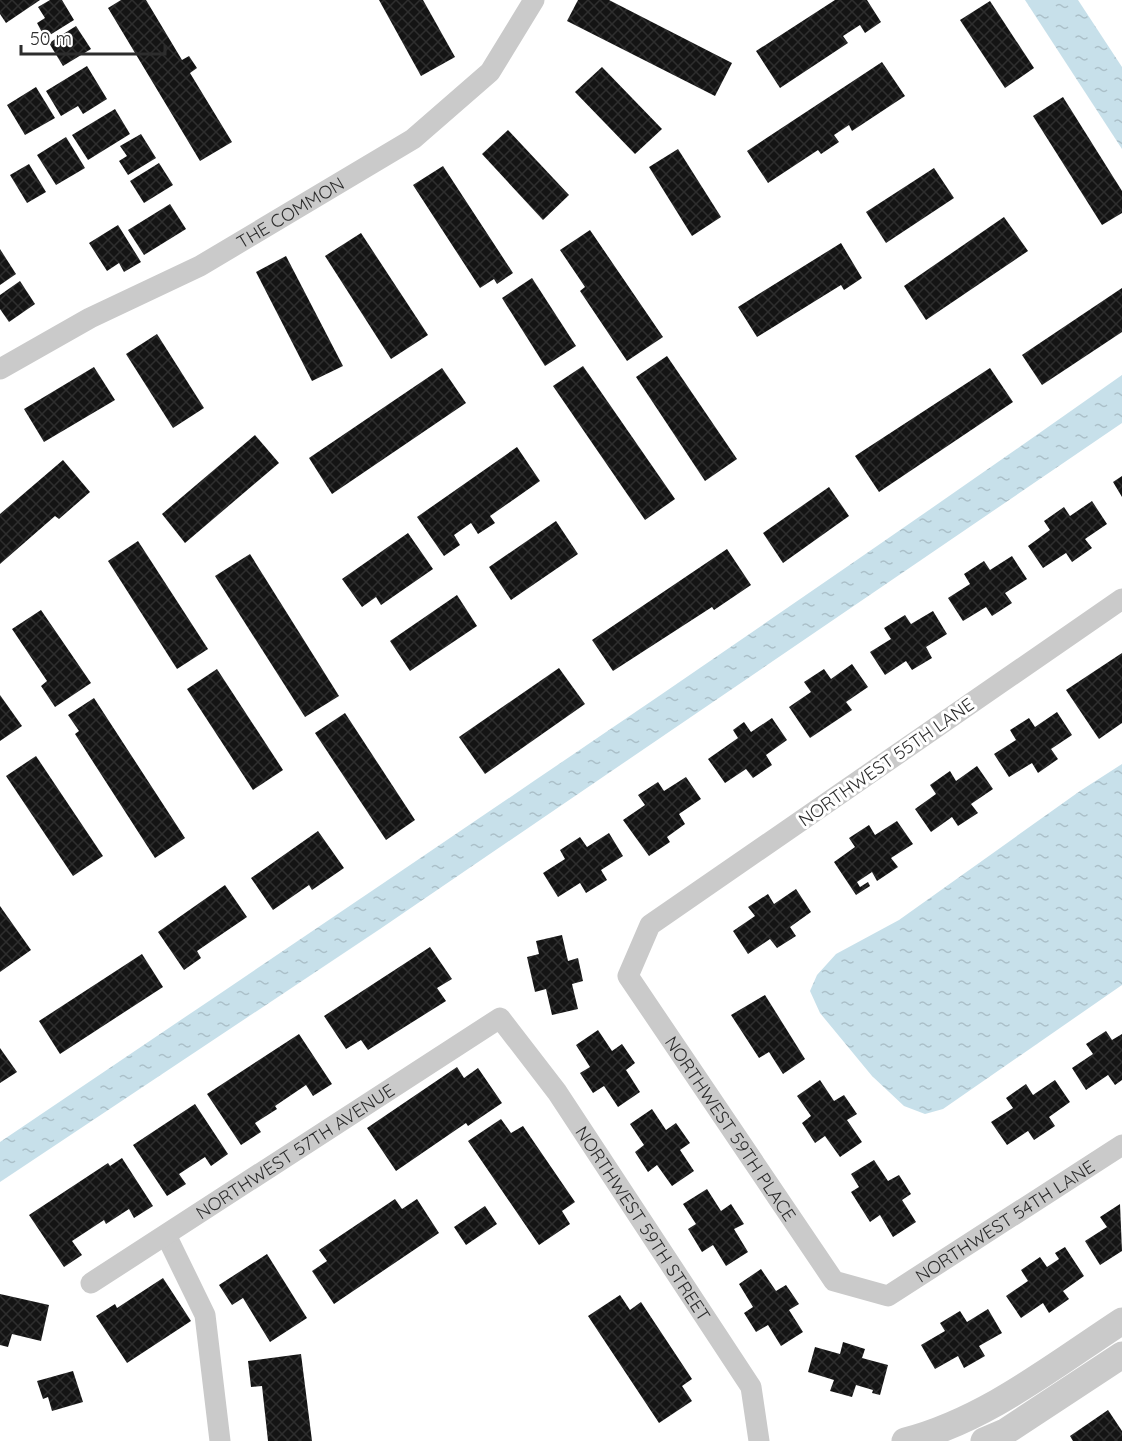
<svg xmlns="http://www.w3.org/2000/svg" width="1122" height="1441" viewBox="0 0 1122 1441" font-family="Quicksand,sans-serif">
	<defs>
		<pattern id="water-ripples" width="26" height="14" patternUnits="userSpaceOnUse" patternTransform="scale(1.5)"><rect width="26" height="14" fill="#c7e0ea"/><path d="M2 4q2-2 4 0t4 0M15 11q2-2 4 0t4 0" fill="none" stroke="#abc0c9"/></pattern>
		<pattern id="building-cross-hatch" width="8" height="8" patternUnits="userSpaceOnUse" patternTransform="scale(1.5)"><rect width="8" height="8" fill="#141414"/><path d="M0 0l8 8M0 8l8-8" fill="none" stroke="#2e2e2e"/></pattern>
	</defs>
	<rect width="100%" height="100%" fill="#fff"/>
	<g fill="url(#water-ripples)">
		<polygon points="1025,0 1078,0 1122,67 1122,149"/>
		<path d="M 1122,375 L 1122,423 L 380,929 L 0,1182 L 0,1142 C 376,888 752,636 1122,375 Z"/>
		<polygon points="1122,764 1122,985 943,1109 925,1114 904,1106 872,1076 820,1013 810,991 817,975 836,954 899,920 1080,791"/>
	</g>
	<g fill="url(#building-cross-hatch)">
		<polygon points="0,0 40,0 6,23 0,14"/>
		<polygon points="50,0 62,0 74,20 45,38 37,23 45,18 38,7"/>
		<polygon points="121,0 146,0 182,60 189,56 197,68 190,73 232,142 200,161 108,8"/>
		<polygon points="379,0 423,0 455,57 421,76"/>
		<polygon points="578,0 609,0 732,63 715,96 567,21"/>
		<polygon points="835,0 867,0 881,22 865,33 860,25 843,36 848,43 780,88 756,51"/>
		<polygon points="990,1 1034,68 1005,88 960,20"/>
		<polygon points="76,26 91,49 63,66 49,43"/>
		<polygon points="882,62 905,96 852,131 849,125 834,135 839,142 821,154 818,150 768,183 747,151"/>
		<polygon points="87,66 107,99 83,114 78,106 61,116 46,91"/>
		<polygon points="602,67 662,129 635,154 575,92"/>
		<polygon points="36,87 55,118 25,135 7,105"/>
		<polygon points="1063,97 1122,191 1122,213 1102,225 1033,116"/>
		<polygon points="115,109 130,134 88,160 72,135"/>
		<polygon points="508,130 569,195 543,220 482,154"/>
		<polygon points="141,134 156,158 128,175 119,161 127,156 120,146"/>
		<polygon points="66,137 85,168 56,185 37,155"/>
		<polygon points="678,149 721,217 692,236 649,167"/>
		<polygon points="159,163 173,185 144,203 130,181"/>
		<polygon points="29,164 46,192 27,203 10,175"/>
		<polygon points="443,166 513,273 497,284 494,279 480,288 413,185"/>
		<polygon points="934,168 954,198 886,243 866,212"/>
		<polygon points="170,204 186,229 144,255 128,230"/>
		<polygon points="1004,217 1028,251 926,320 904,286"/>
		<polygon points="118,225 141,262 124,272 119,263 107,271 89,243"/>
		<polygon points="590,230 663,337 627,361 580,291 585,287 560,250"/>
		<polygon points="361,233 428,335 391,359 325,256"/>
		<polygon points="841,243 862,278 844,290 841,285 757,337 738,307"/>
		<polygon points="0,249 16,274 0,285"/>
		<polygon points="286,256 343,366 312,381 256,272"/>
		<polygon points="532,278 576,346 545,366 502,298"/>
		<polygon points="20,281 35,304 9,322 0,309 0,295"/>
		<polygon points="1122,288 1122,332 1042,385 1022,355"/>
		<polygon points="157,334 204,408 173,428 126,354"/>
		<polygon points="667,356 737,459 705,481 636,377"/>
		<polygon points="583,366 675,499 645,520 553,386"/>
		<polygon points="94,367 115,400 44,442 24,409"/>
		<polygon points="442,368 466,403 332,494 309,458"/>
		<polygon points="990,368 1013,402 879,492 855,456"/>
		<polygon points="255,435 279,463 185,543 162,514"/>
		<polygon points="517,447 540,481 490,516 495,523 478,534 471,523 454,535 460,545 444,556 417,517"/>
		<polygon points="63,460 90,492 59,519 55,516 0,564 0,514"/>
		<polygon points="1122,476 1122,497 1113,482"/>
		<polygon points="829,487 849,516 783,563 763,533"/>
		<polygon points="1092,501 1107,524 1085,539 1092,548 1072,562 1066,553 1043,568 1028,546 1050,530 1044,521 1064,507 1070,516"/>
		<polygon points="556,521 578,554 511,600 489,567"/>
		<polygon points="408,533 433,569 381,605 376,597 362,607 342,579"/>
		<polygon points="138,541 208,649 177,669 108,561"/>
		<polygon points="727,549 751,585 714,610 712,607 613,671 592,640"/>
		<polygon points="250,554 339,696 305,717 215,576"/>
		<polygon points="1012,556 1027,579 1005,593 1012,603 992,616 986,607 963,621 948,598 970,584 964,574 984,561 990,570"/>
		<polygon points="457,595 477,626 410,671 390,641"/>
		<polygon points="41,610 91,683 55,707 41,686 47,681 12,629"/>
		<polygon points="933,611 947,634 926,647 932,658 912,670 906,661 885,675 870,652 891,639 884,628 905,615 911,624"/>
		<polygon points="1122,653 1122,723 1099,739 1066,690"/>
		<polygon points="852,664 868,687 846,702 852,710 810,738 789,707 811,692 804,682 824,669 831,679"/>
		<polygon points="559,668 585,704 485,774 459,737"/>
		<polygon points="217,669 283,770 253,790 187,689"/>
		<polygon points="0,695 22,726 0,741"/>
		<polygon points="94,698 185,838 155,858 75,734 79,731 68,715"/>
		<polygon points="1057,712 1072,735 1051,749 1058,759 1038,773 1032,763 1009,777 994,754 1016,740 1010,730 1029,718 1035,727"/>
		<polygon points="345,713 415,820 386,840 315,733"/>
		<polygon points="772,718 787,740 766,755 772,765 753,778 746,769 725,783 708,759 738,738 733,730 744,722 751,732"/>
		<polygon points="36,756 103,856 73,876 6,776"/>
		<polygon points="977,766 993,789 971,804 978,813 958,826 952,817 931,832 915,809 936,794 930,785 950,771 956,781"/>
		<polygon points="686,777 701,799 679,814 685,824 667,837 670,842 649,856 623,820 645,805 638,795 658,782 664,791"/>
		<polygon points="897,821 913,844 891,858 898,867 877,881 872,872 857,882 860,887 868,882 870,886 856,895 834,862 855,847 849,838 869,825 875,835"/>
		<polygon points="318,831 344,868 312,890 309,885 273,910 251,878"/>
		<polygon points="609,833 623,856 601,870 607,880 586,893 580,883 558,897 543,873 565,859 560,850 580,837 587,847"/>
		<polygon points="225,885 247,917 197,951 201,958 184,970 158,932"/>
		<polygon points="796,889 811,912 790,927 796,936 777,948 770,939 748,954 733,931 755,916 748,907 768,894 774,904"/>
		<polygon points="0,906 31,950 0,972"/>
		<polygon points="562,935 568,961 578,958 583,981 572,984 578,1009 552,1015 546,989 535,992 527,957 539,954 536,941"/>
		<polygon points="430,947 452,979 437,988 446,1001 368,1050 361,1040 346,1049 324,1016"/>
		<polygon points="142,954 163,987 60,1054 39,1021"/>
		<polygon points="765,995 805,1059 783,1074 769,1052 759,1058 731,1015"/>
		<polygon points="598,1030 612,1051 622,1044 635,1063 626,1070 640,1092 618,1107 604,1086 593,1093 580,1073 590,1067 576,1045"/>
		<polygon points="1106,1031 1112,1040 1122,1034 1122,1080 1115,1085 1108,1075 1086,1090 1072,1068 1093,1054 1086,1044"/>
		<polygon points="299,1034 332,1084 313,1096 306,1085 275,1106 277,1109 255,1123 261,1132 241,1145 207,1094"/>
		<polygon points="0,1048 17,1072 0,1083"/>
		<polygon points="457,1067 464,1078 478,1068 502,1103 468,1126 466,1123 396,1171 367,1128"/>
		<polygon points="820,1080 834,1101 844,1095 857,1114 847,1120 862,1142 840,1157 825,1136 815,1143 802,1123 811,1116 797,1096"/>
		<polygon points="1055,1080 1070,1102 1049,1117 1055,1126 1034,1140 1028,1131 1007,1145 991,1122 1013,1108 1006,1098 1026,1084 1033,1095"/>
		<polygon points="195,1104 228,1154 211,1166 205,1157 179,1174 186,1184 167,1196 133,1145"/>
		<polygon points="652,1109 666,1130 676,1123 690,1143 680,1150 694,1171 672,1186 657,1165 648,1172 635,1152 644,1145 630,1124"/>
		<polygon points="501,1119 511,1133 523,1126 575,1202 562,1211 570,1224 539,1245 468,1141"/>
		<polygon points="122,1158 153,1206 134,1218 129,1209 106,1224 104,1220 72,1241 82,1255 64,1267 29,1215 108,1163 110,1166"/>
		<polygon points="874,1160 888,1181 899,1175 911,1194 902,1200 916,1222 893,1237 880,1215 870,1222 851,1192 859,1187 851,1174"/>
		<polygon points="707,1189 721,1211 731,1204 744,1224 734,1229 748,1252 726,1266 713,1245 702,1252 688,1229 696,1224 683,1204"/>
		<polygon points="395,1199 402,1209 417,1199 439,1233 334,1304 312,1271 327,1261 319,1250"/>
		<polygon points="1120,1204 1122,1251 1100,1265 1085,1241 1107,1227 1100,1217"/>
		<polygon points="485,1206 497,1224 466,1245 454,1227"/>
		<polygon points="1065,1247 1084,1276 1063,1291 1069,1299 1049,1313 1043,1303 1021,1318 1006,1296 1028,1281 1021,1270 1040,1257 1047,1267 1059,1259 1055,1253"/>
		<polygon points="267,1254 307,1318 270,1342 243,1298 232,1305 219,1285"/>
		<polygon points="761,1269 776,1291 786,1285 799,1304 789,1310 803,1332 781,1346 768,1325 756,1332 744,1313 753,1307 739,1284"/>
		<polygon points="163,1278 191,1321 127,1363 96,1316 115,1304 117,1308"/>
		<polygon points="0,1294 49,1305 41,1341 12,1334 8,1347 0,1345"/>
		<polygon points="620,1295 630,1310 641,1302 692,1379 682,1386 692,1401 659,1423 588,1316"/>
		<polygon points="988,1309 1002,1333 979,1346 985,1356 964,1368 958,1356 935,1369 921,1345 945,1331 940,1323 960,1311 967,1322"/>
		<polygon points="843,1342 865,1349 862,1358 888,1365 880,1395 872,1393 873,1390 856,1385 852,1397 830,1391 834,1380 808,1372 815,1347 840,1354"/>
		<polygon points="301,1354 312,1441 268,1441 262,1386 251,1387 248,1361"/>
		<polygon points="73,1371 83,1402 52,1411 48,1397 43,1399 37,1381"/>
		<polygon points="1108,1410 1122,1431 1122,1441 1073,1441 1070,1436"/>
	</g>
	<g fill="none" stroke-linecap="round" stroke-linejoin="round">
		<g stroke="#cacaca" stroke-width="21">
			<path id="s1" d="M 0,369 L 90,318 L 200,266 L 413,139 L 490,72 L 534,0"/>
			<path id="s2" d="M 1122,599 L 650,925 L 628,976 L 834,1281 L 888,1296 L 1122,1145"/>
			<polyline points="166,1235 205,1315 220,1441"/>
			<path id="s3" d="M 91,1283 L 500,1018 L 557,1092 L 751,1387 L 759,1441"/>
		</g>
		<g stroke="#cacaca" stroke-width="27">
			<path d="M 905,1441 C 986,1420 1053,1366 1122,1321"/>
			<polyline points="984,1441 1005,1432 1122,1355"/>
		</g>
	</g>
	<g text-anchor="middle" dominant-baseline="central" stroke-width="6" stroke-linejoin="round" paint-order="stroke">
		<g font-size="18" fill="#2d2d2d" stroke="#fff">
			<text stroke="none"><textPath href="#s1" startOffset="330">THE COMMON</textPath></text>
			<text transform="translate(886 762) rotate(-35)">NORTHWEST 55TH LANE</text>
			<text stroke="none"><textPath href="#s2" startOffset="813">NORTHWEST 59TH PLACE</textPath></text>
			<text stroke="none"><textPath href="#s3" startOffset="243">NORTHWEST 57TH AVENUE</textPath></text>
			<text stroke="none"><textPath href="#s2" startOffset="1192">NORTHWEST 54TH LANE</textPath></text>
			<text stroke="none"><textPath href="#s3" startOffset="738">NORTHWEST 59TH STREET</textPath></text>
		</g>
	</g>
	<path d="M21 45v9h144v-9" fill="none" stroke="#2d2d2d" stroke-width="3"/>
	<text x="30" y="45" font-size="18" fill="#2d2d2d" stroke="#ffffff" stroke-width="4.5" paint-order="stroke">50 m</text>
</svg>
